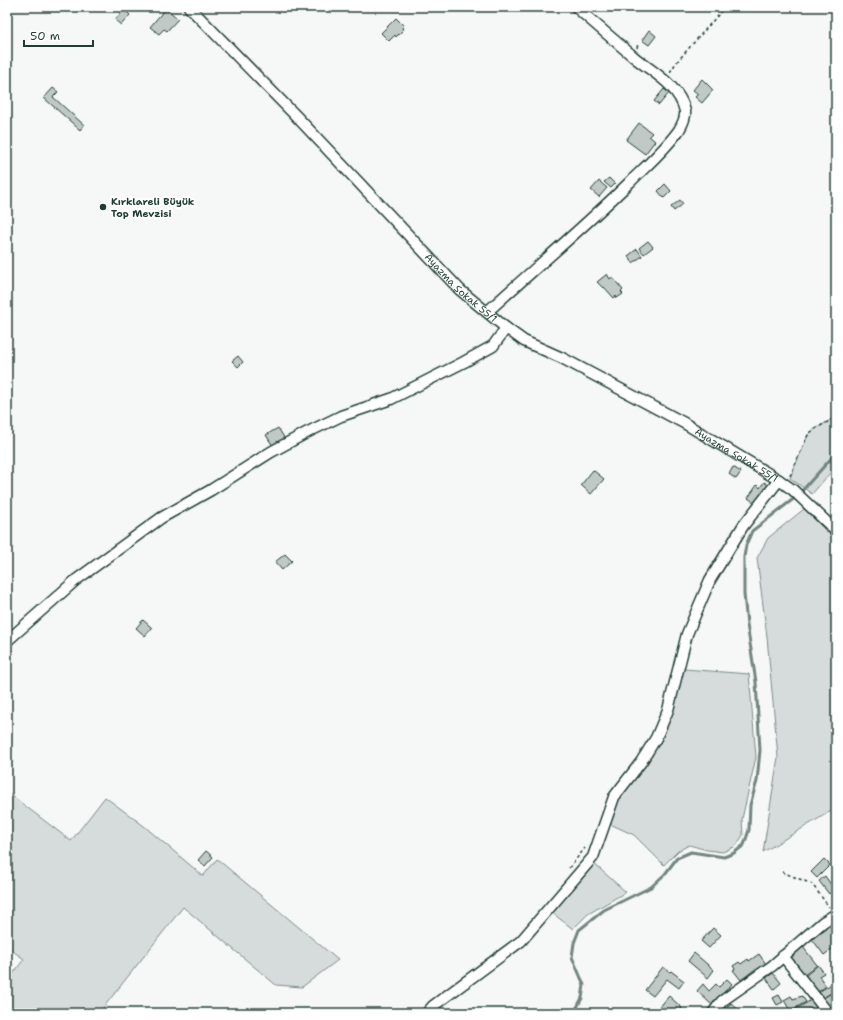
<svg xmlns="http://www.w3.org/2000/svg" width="843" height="1020" viewBox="0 0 843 1020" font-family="'Shantell Sans',sans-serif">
	<rect width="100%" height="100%" fill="#f6f7f7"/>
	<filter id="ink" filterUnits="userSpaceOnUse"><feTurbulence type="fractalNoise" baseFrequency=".025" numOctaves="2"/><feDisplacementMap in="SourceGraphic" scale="8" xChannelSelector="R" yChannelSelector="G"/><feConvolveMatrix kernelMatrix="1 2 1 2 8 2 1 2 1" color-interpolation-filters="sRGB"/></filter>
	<g filter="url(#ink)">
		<g fill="#d6dcdb" stroke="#7a8c88">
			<path d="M 836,415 L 836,466 L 812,494 L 790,478 L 808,435 C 816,426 828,424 836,415 Z"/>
			<polygon points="804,509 836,541 836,808 763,852 778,757 767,637 757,558 768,538"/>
			<polygon points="684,669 749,674 756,757 742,819 743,835 736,846 723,852 707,850 689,845 678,851 664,865 634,835 608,823 617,801 648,762 666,729"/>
			<polygon points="7,792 71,841 105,797 144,826 203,876 217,859 338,960 302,987 276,985 183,907 99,1013 7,1013 7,982 24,959 7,947"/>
			<polygon points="592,862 626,892 588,914 573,929 551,912"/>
		</g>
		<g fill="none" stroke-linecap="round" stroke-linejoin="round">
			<g stroke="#72857f" stroke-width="3">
				<polyline points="800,493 836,453"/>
				<polyline points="574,1013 582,998 584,985 572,957 574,943 579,930 604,910 651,887 665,874 677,858 691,852 724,857 734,853 744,845 749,830 750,805 757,781 760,750 756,682 747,624 744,594 744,557 746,545 752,531 796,497"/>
			</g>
		</g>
		<g fill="#c0c9c6" stroke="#1f3d34">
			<polygon points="166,8 178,19 167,31 164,29 159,34 150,27"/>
			<polygon points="124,9 130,15 121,25 115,20"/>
			<polygon points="396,18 404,26 402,28 403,30 396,37 395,35 389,41 381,33"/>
			<polygon points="649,30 656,36 649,45 642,40"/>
			<polygon points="702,79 713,90 702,103 695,97 698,94 693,90"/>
			<polygon points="53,88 58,92 53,97 84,125 80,130 44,98"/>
			<polygon points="664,89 669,93 659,105 654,101"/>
			<polygon points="639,123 652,133 649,136 655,141 645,154 626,140"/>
			<polygon points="609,178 615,184 611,188 604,182"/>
			<polygon points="599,181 607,188 599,197 591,190"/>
			<polygon points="665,184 671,191 664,198 658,191"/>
			<polygon points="680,200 683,204 674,211 671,207"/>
			<polygon points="648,241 653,247 644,254 639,248"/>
			<polygon points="637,249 642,256 633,263 628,256"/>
			<polygon points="607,274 610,279 612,277 623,290 621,292 623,294 617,298 616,296 614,298 604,287 603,288 597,282"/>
			<polygon points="238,356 243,362 238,367 232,361"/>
			<polygon points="278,428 285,439 273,446 266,435"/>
			<polygon points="733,467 741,472 736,479 729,474"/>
			<polygon points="593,470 604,479 591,494 581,485"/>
			<polygon points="764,482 770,486 756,504 748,498 757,485 760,488"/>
			<polygon points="285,554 292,561 282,570 275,562"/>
			<polygon points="143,620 152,628 145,636 136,628"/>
			<polygon points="206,851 213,857 205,866 198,860"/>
			<polygon points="824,859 830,865 817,878 811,872"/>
			<polygon points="825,876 834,889 829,894 819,881"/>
			<polygon points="832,924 836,929 836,946 824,955 812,939"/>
			<polygon points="713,928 721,935 709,948 701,941"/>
			<polygon points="803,947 817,965 803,976 789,958"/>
			<polygon points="694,953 714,970 708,978 688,961"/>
			<polygon points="759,954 766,964 756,971 754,970 741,980 733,970 735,969 733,966 739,962 741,964 748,959 749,961"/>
			<polygon points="818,965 824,973 819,976 826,986 817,993 804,977"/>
			<polygon points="663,967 670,972 671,971 684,981 679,988 667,979 653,996 645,990"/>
			<polygon points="773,973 781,983 774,989 766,978"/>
			<polygon points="727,979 732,984 712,1005 697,991 703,984 709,991 716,984 719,987"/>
			<polygon points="833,983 836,990 821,999 817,993"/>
			<polygon points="835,991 836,1000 826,1006 822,999"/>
			<polygon points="779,995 783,1002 777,1005 773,998"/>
			<polygon points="669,996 682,1008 678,1013 663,1013 658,1009"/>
			<polygon points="791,996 793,999 802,996 806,1002 790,1011 784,1000"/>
			<polygon points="813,999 822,1013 815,1013 812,1008 802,1013 798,1013 796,1009"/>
			<polygon points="731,1003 742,1013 729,1013 725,1009"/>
		</g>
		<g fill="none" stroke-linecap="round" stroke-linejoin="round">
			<g stroke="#1f3d34" stroke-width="13">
				<g id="minor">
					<path id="s1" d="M 189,7 L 297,117 L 460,290 L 506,328 L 524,341 L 562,358 L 684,423 L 779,480 L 793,490 L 836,531"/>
					<path d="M 487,312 C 534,269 583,228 629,183 C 646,166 665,150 679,130 C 682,125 686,117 685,111 C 679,85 652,72 634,57 C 614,40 595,24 576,7"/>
					<polyline points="7,641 76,580 161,518 211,490 271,452 308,432 341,416 391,399 464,362 493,346 506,328"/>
					<polyline points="783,956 828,1013"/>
					<polyline points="427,1013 433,1006 521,941 593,857 614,797 641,762 656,738 668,710 687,634 710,580 743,526 779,480"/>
					<polyline points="713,1013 722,1001 772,966 823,922 836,914"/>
				</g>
			</g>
			<g stroke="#1f3d34" stroke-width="1.5" stroke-dasharray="3 3" stroke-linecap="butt">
				<polyline points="637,48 638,43"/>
				<polyline points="670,72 676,63 725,7"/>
				<path d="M 790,476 L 808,435 C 816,426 828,424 836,415"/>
				<polyline points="569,868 585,848"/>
				<polyline points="782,872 812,884 829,907"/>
			</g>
			<use href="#minor" stroke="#fff" stroke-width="10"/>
		</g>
	</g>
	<circle fill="#1f3d34" stroke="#fff" stroke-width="1.5" cx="103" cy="207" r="4"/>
	<g text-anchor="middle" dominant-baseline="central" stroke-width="4" stroke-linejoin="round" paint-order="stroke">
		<g font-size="10" font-weight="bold" fill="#1f3d34" stroke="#fff" text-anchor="start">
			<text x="111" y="201">Kırklareli Büyük<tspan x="111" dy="12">Top Mevzisi</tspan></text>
		</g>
		<g font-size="10" fill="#1f3d34" stroke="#fff">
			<text stroke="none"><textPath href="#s1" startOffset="391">Ayazma Sokak 55/1</textPath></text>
			<text stroke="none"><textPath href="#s1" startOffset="715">Ayazma Sokak 55/1</textPath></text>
		</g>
	</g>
	<rect width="843" height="1020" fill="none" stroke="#fff" stroke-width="24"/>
	<rect x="12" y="12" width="819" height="996" fill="none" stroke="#1f3d34" stroke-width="1.5" filter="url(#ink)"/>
	<path d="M24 40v6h69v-6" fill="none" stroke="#1f3d34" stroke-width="2"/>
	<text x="30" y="40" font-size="12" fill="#1f3d34" stroke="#ffffff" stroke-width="3" paint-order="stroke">50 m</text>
</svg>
